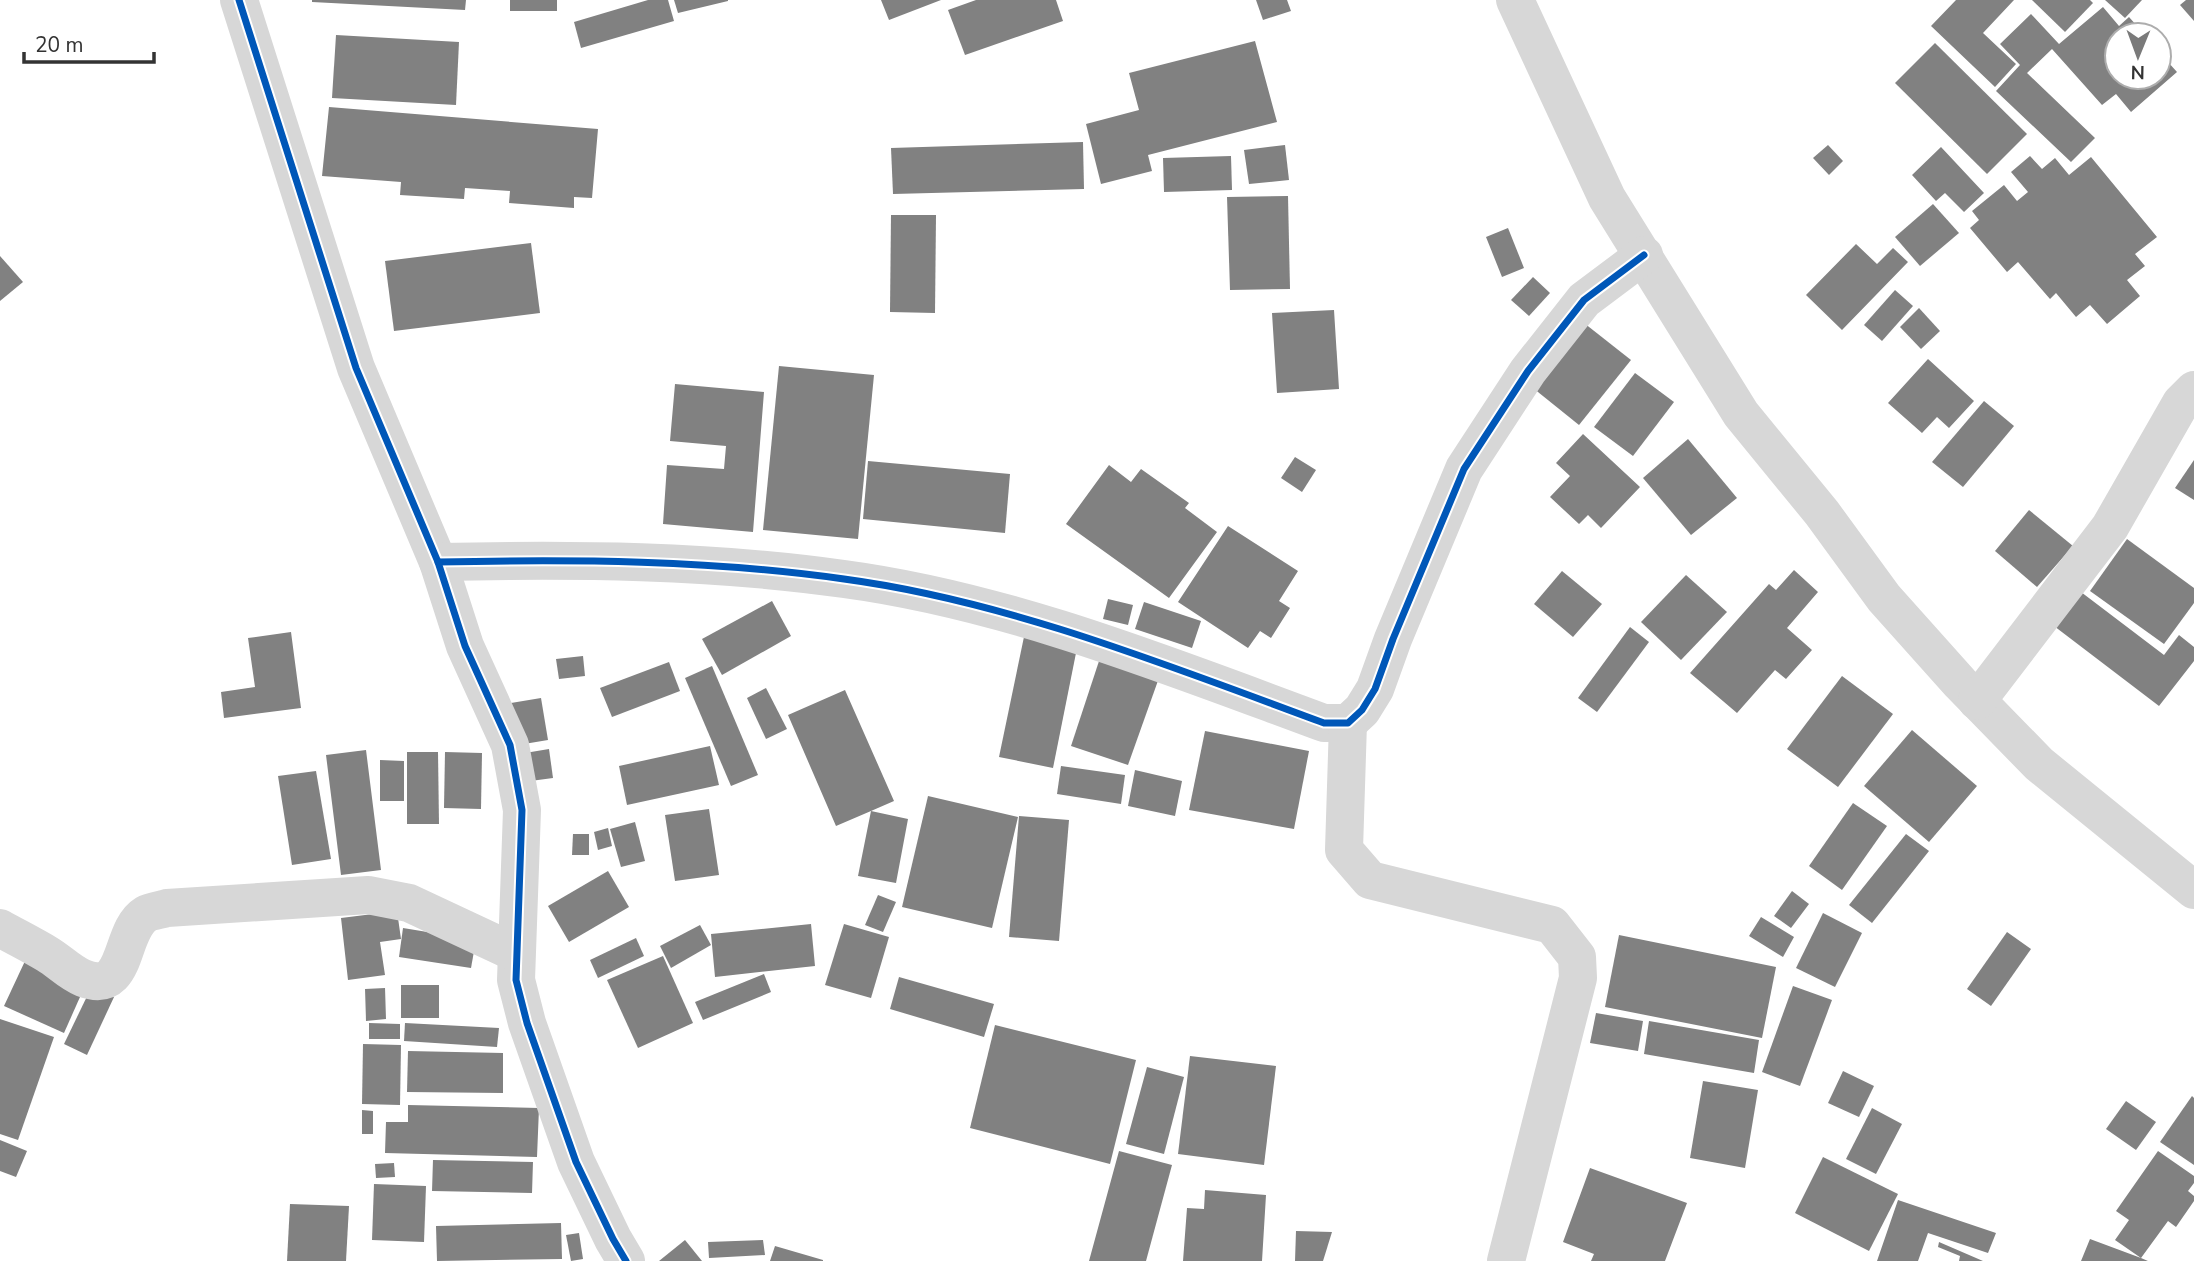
<svg xmlns="http://www.w3.org/2000/svg" width="2194" height="1261" viewBox="0 0 2194 1261" font-family="'Nunito Sans',sans-serif">
	<rect width="100%" height="100%" fill="#fff"/>
	<g fill="#818181">
		<polygon points="312,0 466,0 465,10 312,2"/>
		<rect x="510" y="0" width="47" height="11"/>
		<polygon points="648,0 668,0 674,21 581,48 574,22"/>
		<polygon points="674,0 728,0 728,1 678,13"/>
		<polygon points="881,0 941,0 889,20"/>
		<polygon points="976,0 1056,0 1063,21 965,55 948,10"/>
		<polygon points="1256,0 1287,0 1291,11 1263,20"/>
		<polygon points="1956,0 2014,0 1983,33 2016,64 1995,87 1931,26"/>
		<polygon points="2032,0 2090,0 2093,3 2065,32"/>
		<polygon points="2105,0 2142,0 2125,18"/>
		<polygon points="2186,0 2194,0 2194,21 2180,5"/>
		<polygon points="2103,7 2119,26 2129,17 2145,35 2117,35 2117,77 2159,77 2159,52 2177,72 2131,112 2116,94 2102,105 2052,49 2027,73 2095,138 2071,162 1996,91 2020,65 2000,44 2031,14 2059,44"/>
		<polygon points="336,35 459,42 456,105 332,98"/>
		<polygon points="1255,41 1277,122 1148,155 1152,171 1101,184 1086,124 1139,110 1129,73"/>
		<polygon points="1935,43 2027,134 1987,174 1895,83"/>
		<polygon points="329,107 598,129 592,198 574,197 574,208 509,203 510,191 465,188 464,199 400,195 401,182 322,176"/>
		<polygon points="1083,142 1084,189 893,194 891,148"/>
		<polygon points="1285,145 1289,180 1249,184 1244,150"/>
		<polygon points="1828,145 1843,161 1829,175 1813,158"/>
		<polygon points="1941,147 1984,193 1964,212 1945,193 1936,201 1912,175"/>
		<polygon points="1231,156 1232,190 1164,192 1163,158"/>
		<polygon points="2030,156 2042,169 2055,158 2069,175 2091,157 2157,237 2135,254 2145,266 2127,280 2140,296 2107,324 2090,305 2076,317 2056,293 2050,299 2018,262 2007,272 1970,228 1979,220 1972,211 2004,185 2017,201 2028,192 2011,172"/>
		<polygon points="1288,196 1290,289 1230,290 1227,197"/>
		<polygon points="1933,204 1959,233 1920,266 1895,237"/>
		<polygon points="891,215 936,215 935,313 890,312"/>
		<polygon points="1508,228 1524,268 1502,277 1486,237"/>
		<polygon points="531,243 540,313 394,331 385,261"/>
		<polygon points="1856,244 1877,264 1893,248 1908,262 1842,330 1806,295"/>
		<polygon points="0,256 23,282 0,301"/>
		<polygon points="1533,277 1550,293 1529,316 1511,300"/>
		<polygon points="1895,290 1913,306 1882,341 1864,325"/>
		<polygon points="1919,308 1940,331 1921,349 1900,327"/>
		<polygon points="1334,310 1339,389 1277,393 1272,313"/>
		<polygon points="1584,323 1631,360 1579,425 1533,388"/>
		<polygon points="1928,359 1974,401 1949,428 1937,417 1922,433 1888,403"/>
		<polygon points="779,366 874,375 858,539 763,530"/>
		<polygon points="1635,373 1674,402 1633,456 1594,427"/>
		<polygon points="675,384 764,392 753,532 663,524 667,465 724,469 726,446 670,441"/>
		<polygon points="1984,401 2014,426 1963,487 1932,462"/>
		<polygon points="1583,434 1640,487 1601,528 1588,515 1579,524 1550,497 1570,476 1556,463"/>
		<polygon points="1688,439 1737,498 1691,535 1643,478"/>
		<polygon points="1295,457 1316,470 1302,492 1281,478"/>
		<polygon points="2194,460 2194,500 2175,488"/>
		<polygon points="868,461 1010,474 1005,533 863,519"/>
		<polygon points="1109,465 1131,482 1141,469 1189,503 1185,508 1217,532 1169,598 1066,524"/>
		<polygon points="2029,510 2073,546 2037,587 1995,551"/>
		<polygon points="1228,526 1298,571 1279,601 1290,608 1271,638 1260,631 1248,648 1178,602"/>
		<polygon points="2127,539 2194,588 2194,603 2164,644 2090,591"/>
		<polygon points="1794,570 1818,592 1787,628 1812,650 1786,679 1775,670 1737,713 1690,673 1769,584 1776,590"/>
		<polygon points="1562,571 1602,604 1573,637 1534,604"/>
		<polygon points="1686,575 1727,612 1681,660 1641,622"/>
		<polygon points="2081,592 2164,655 2179,635 2194,647 2194,661 2159,706 2054,626"/>
		<polygon points="1108,599 1133,605 1128,625 1103,619"/>
		<polygon points="772,601 791,636 722,675 702,639"/>
		<polygon points="1144,602 1201,621 1192,648 1135,629"/>
		<polygon points="1630,627 1649,642 1597,712 1578,698"/>
		<polygon points="291,632 301,708 224,718 221,692 255,687 248,638"/>
		<polygon points="1025,632 1078,643 1053,768 999,757"/>
		<polygon points="1101,655 1160,675 1128,765 1071,746"/>
		<polygon points="583,656 585,676 559,679 556,659"/>
		<polygon points="669,662 680,691 612,717 600,688"/>
		<polygon points="712,666 758,775 731,786 685,678"/>
		<polygon points="1842,676 1893,714 1838,787 1787,749"/>
		<polygon points="766,688 787,729 766,739 747,698"/>
		<polygon points="845,690 894,801 871,811 908,819 896,883 858,876 871,811 836,826 788,715"/>
		<polygon points="541,698 548,740 518,745 511,703"/>
		<polygon points="1912,730 1977,786 1929,842 1864,786"/>
		<polygon points="1205,731 1309,751 1294,829 1189,810"/>
		<polygon points="710,746 719,785 627,805 619,766"/>
		<polygon points="549,749 553,778 523,782 519,754"/>
		<polygon points="366,750 381,870 341,875 326,755"/>
		<polygon points="407,752 438,752 439,824 407,824"/>
		<polygon points="445,752 482,753 481,809 444,808"/>
		<polygon points="380,760 404,761 404,801 380,801"/>
		<polygon points="1061,766 1125,775 1121,804 1057,794"/>
		<polygon points="1135,770 1182,781 1175,816 1128,806"/>
		<polygon points="316,771 331,859 292,865 278,776"/>
		<polygon points="928,796 1018,817 992,928 902,907"/>
		<polygon points="1853,803 1887,826 1842,890 1809,866"/>
		<polygon points="709,809 719,875 675,881 665,815"/>
		<polygon points="1019,816 1069,820 1059,941 1009,937"/>
		<polygon points="635,822 645,861 621,867 610,829"/>
		<polygon points="608,828 612,846 598,850 594,832"/>
		<polygon points="573,834 589,834 589,855 572,855"/>
		<polygon points="1906,834 1929,851 1872,923 1849,905"/>
		<polygon points="608,871 629,907 569,942 548,906"/>
		<polygon points="1792,891 1809,904 1791,928 1774,916"/>
		<polygon points="878,895 896,902 883,932 865,925"/>
		<polygon points="397,911 401,939 380,942 385,975 348,980 341,918"/>
		<polygon points="1823,913 1862,933 1835,987 1796,968"/>
		<polygon points="1761,917 1794,937 1783,957 1749,936"/>
		<polygon points="811,924 815,966 715,977 711,934"/>
		<polygon points="844,924 889,937 871,998 825,985"/>
		<polygon points="700,925 711,945 671,968 660,946"/>
		<polygon points="403,928 476,940 471,968 399,957"/>
		<polygon points="2007,932 2031,949 1991,1006 1967,989"/>
		<polygon points="1619,935 1776,967 1762,1038 1605,1007"/>
		<polygon points="636,938 644,956 598,978 590,960"/>
		<polygon points="663,956 693,1023 638,1048 607,980"/>
		<polygon points="25,961 84,988 64,1033 4,1006"/>
		<polygon points="764,974 771,992 703,1020 695,1002"/>
		<polygon points="899,977 994,1004 984,1037 890,1009"/>
		<rect x="401" y="985" width="38" height="33"/>
		<polygon points="92,986 114,997 87,1055 64,1044"/>
		<polygon points="1793,986 1832,1000 1800,1086 1762,1072"/>
		<polygon points="385,988 386,1019 366,1021 365,989"/>
		<polygon points="1596,1013 1643,1021 1638,1051 1590,1043"/>
		<polygon points="0,1019 54,1037 18,1140 0,1134"/>
		<polygon points="1649,1021 1759,1040 1754,1073 1644,1054"/>
		<polygon points="369,1023 400,1024 400,1039 369,1039"/>
		<polygon points="405,1023 499,1028 497,1047 404,1041"/>
		<polygon points="995,1025 1136,1060 1110,1164 970,1128"/>
		<polygon points="363,1044 401,1045 400,1105 362,1104"/>
		<polygon points="408,1051 503,1053 503,1093 407,1092"/>
		<polygon points="1190,1056 1276,1066 1264,1165 1178,1154"/>
		<polygon points="1147,1067 1184,1077 1164,1154 1126,1144"/>
		<polygon points="1843,1071 1874,1086 1859,1117 1828,1103"/>
		<polygon points="1703,1081 1758,1090 1745,1168 1690,1158"/>
		<polygon points="2192,1096 2194,1098 2194,1165 2160,1142"/>
		<polygon points="2126,1101 2156,1122 2136,1150 2106,1129"/>
		<polygon points="408,1105 539,1108 537,1157 385,1153 386,1122 408,1122"/>
		<polygon points="1872,1108 1902,1124 1876,1174 1846,1159"/>
		<polygon points="362,1110 373,1111 373,1134 362,1134"/>
		<polygon points="0,1140 27,1151 16,1177 0,1171"/>
		<polygon points="1119,1151 1172,1165 1146,1261 1089,1261"/>
		<polygon points="2158,1151 2194,1176 2194,1183 2188,1191 2194,1196 2194,1201 2176,1227 2168,1221 2141,1258 2148,1261 2081,1261 2090,1239 2141,1258 2115,1240 2129,1220 2116,1211"/>
		<polygon points="1823,1157 1898,1194 1869,1251 1795,1213"/>
		<polygon points="433,1160 533,1162 532,1193 432,1191"/>
		<polygon points="394,1163 395,1177 376,1178 375,1164"/>
		<polygon points="1590,1168 1687,1203 1665,1261 1591,1261 1594,1254 1563,1242"/>
		<polygon points="374,1184 426,1186 424,1242 372,1240"/>
		<polygon points="1205,1190 1266,1195 1262,1261 1183,1261 1187,1208 1204,1209"/>
		<polygon points="1898,1200 1996,1233 1988,1253 1928,1233 1918,1261 1877,1261"/>
		<polygon points="290,1204 349,1206 346,1261 287,1261"/>
		<polygon points="561,1223 562,1259 437,1261 436,1226"/>
		<polygon points="1296,1231 1332,1232 1323,1261 1295,1261"/>
		<polygon points="579,1233 583,1259 571,1261 566,1235"/>
		<polygon points="685,1240 702,1261 659,1261"/>
		<polygon points="763,1240 765,1255 709,1258 708,1242"/>
		<polygon points="1939,1242 1983,1261 1959,1261 1960,1256 1938,1247"/>
		<polygon points="775,1246 823,1260 823,1261 770,1261"/>
	</g>
	<g fill="none" stroke-linecap="round" stroke-linejoin="round">
		<g stroke="#d7d7d7" stroke-width="38">
			<polyline points="239,0 356,368 438,562 465,646 510,745 522,810 516,980 527,1023 576,1162 613,1239 626,1261"/>
			<polyline points="1515,0 1607,198 1741,414 1822,513 1884,598 1960,683 2039,764 2194,890"/>
			<path d="M 438,562 C 573,559 710,560 844,579 C 1008,601 1169,666 1324,723 L 1348,723 L 1362,710 L 1375,689 L 1393,639 L 1464,469 L 1528,371 L 1584,300 L 1644,255"/>
			<polyline points="1977,701 2110,527 2181,403 2194,390"/>
			<polyline points="1348,723 1344,850 1370,880 1552,925 1577,957 1578,978 1506,1261"/>
			<path d="M 0,928 C 16,937 32,945 47,954 C 59,961 70,973 83,978 C 130,996 118,931 146,914 C 151,911 161,910 167,908 L 368,895 L 409,903 L 516,953"/>
		</g>
		<g stroke="#fff" stroke-width="11">
			<g id="cycleway">
				<polyline points="239,0 356,368 438,562 465,646 510,745 522,810 516,980 527,1023 576,1162 613,1239 626,1261"/>
				<path d="M 438,562 C 573,559 710,560 844,579 C 1008,601 1169,666 1324,723 L 1348,723 L 1362,710 L 1375,689 L 1393,639 L 1464,469 L 1528,371 L 1584,300 L 1644,255"/>
			</g>
		</g>
		<use href="#cycleway" stroke="#0057b8" stroke-width="7"/>
	</g>
	<g transform="translate(2138 56) rotate(181)"><circle r="33" fill="#ffffff" stroke="#adadad" stroke-width="2"/>
	<path d="M0-5L12 26L0 18L-12 26Z" fill="#7a7a7a"/>
	<text y="-10" font-size="19" font-weight="bold" text-anchor="middle" fill="#333333">N</text>
	</g>
	<path d="M24 52v10h130v-10" fill="none" stroke="#333333" stroke-width="3.5"/>
	<text x="35" y="52" font-size="21" fill="#333333" stroke="#ffffff" stroke-width="5" paint-order="stroke">20 m</text>
</svg>
